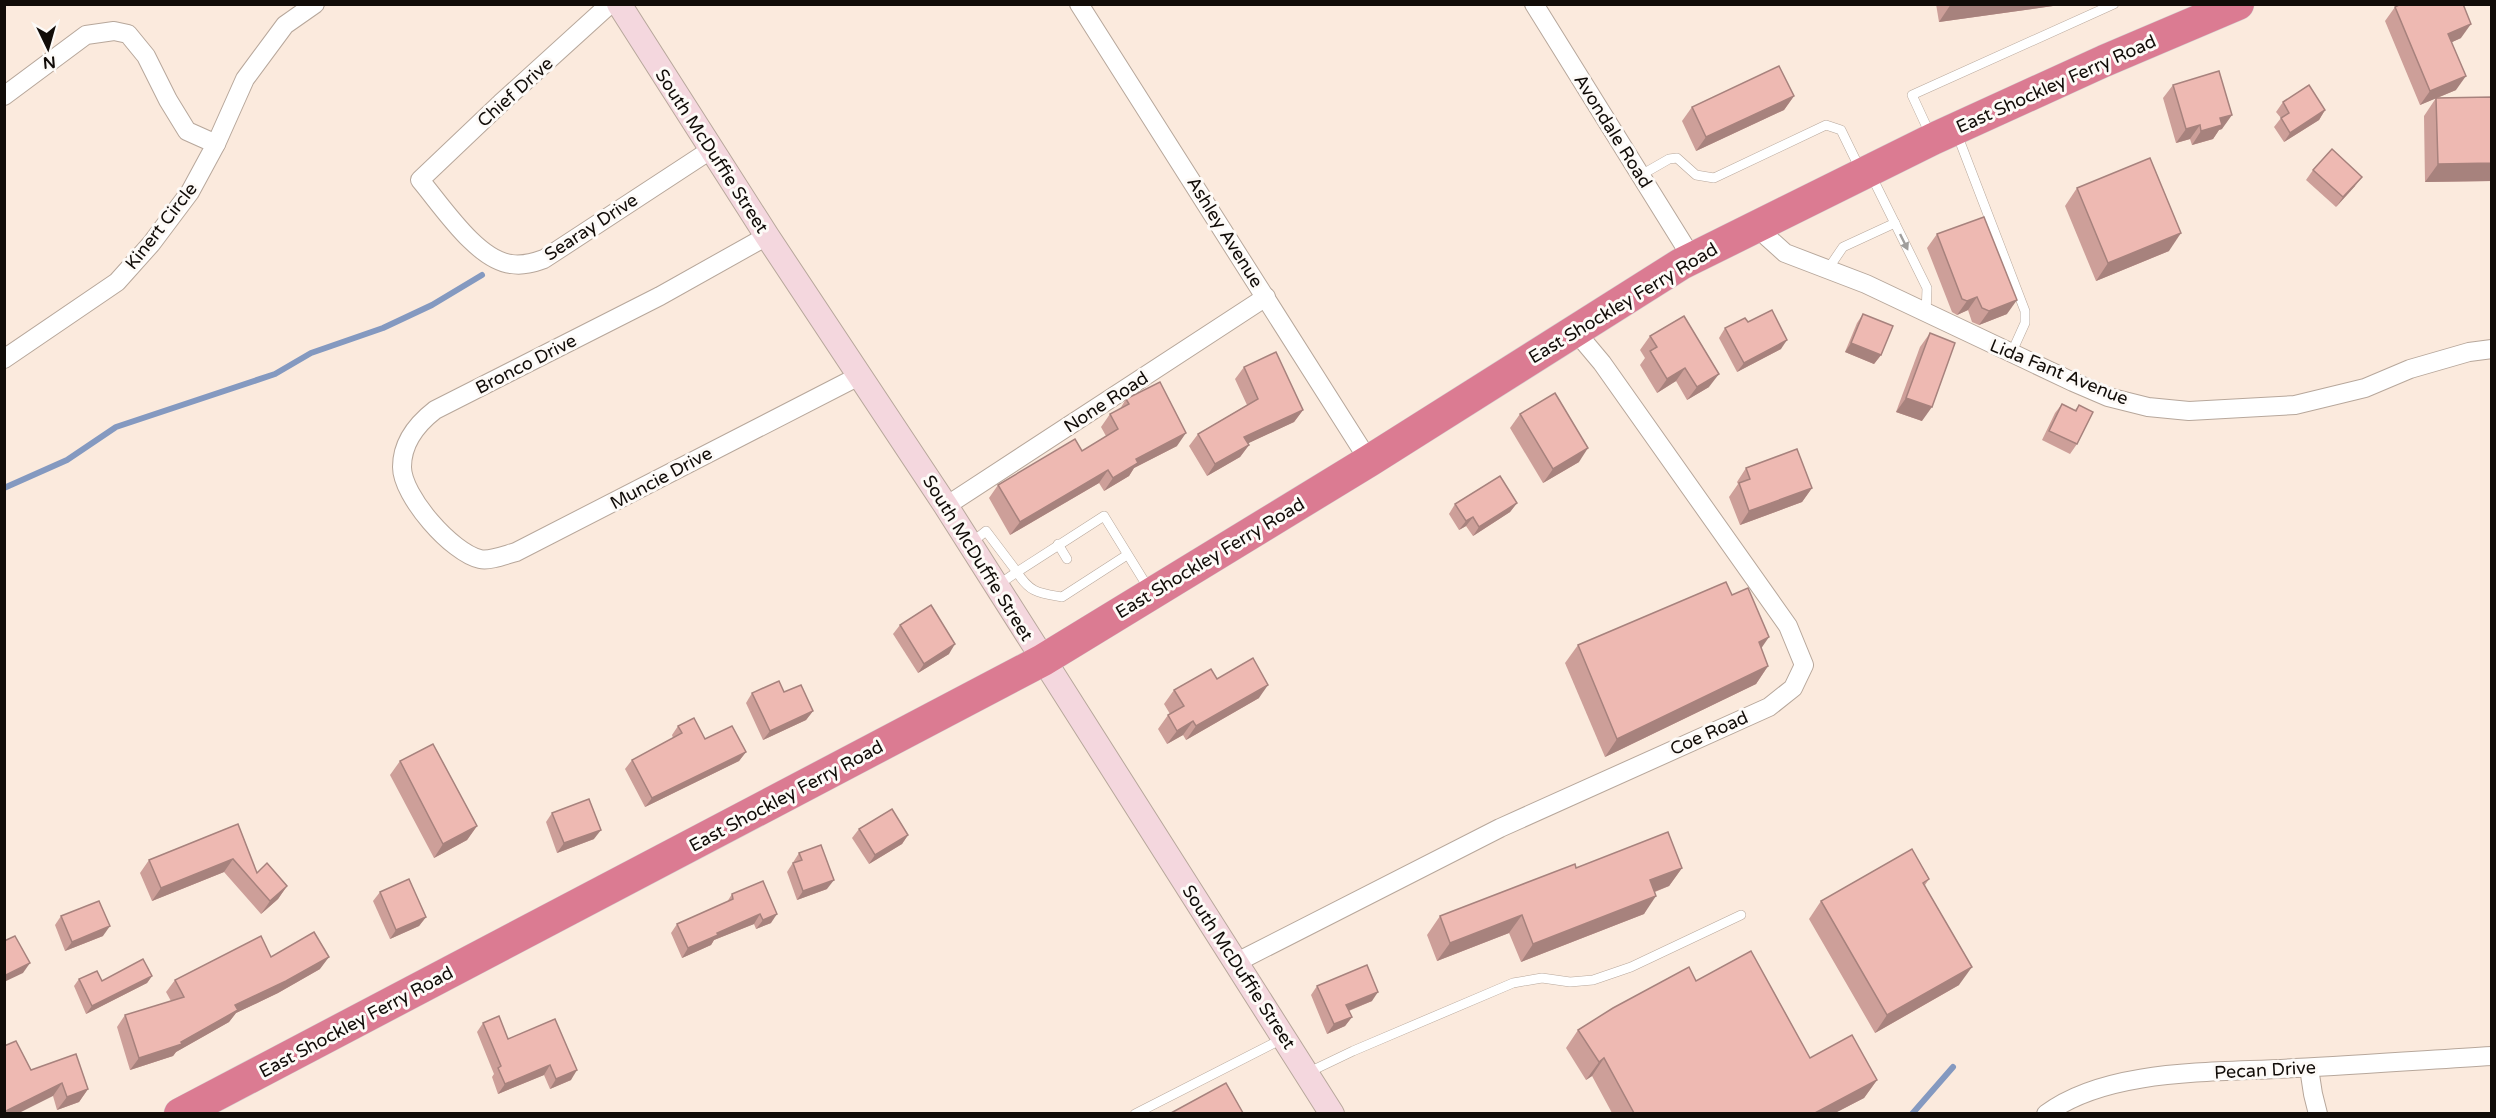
<svg xmlns="http://www.w3.org/2000/svg" width="2496" height="1118" viewBox="0 0 2496 1118" font-family="'Varela Round',sans-serif">
	<rect width="100%" height="100%" fill="#fbeadd"/>
	<g fill="none" stroke-linecap="round" stroke-linejoin="round">
		<g stroke="#8499c0" stroke-width="6">
			<polyline points="4,488 67,460 116,427 275,374 311,353 383,328 432,305 482,275"/>
			<polyline points="1912,1114 1953,1067"/>
		</g>
		<g stroke="#b7a79b" stroke-width="10">
			<g id="lane">
				<polyline points="1930,134 1912,95 2114,4"/>
				<polyline points="1957,134 2025,311 2025,323 2011,354"/>
				<polyline points="1641,175 1669,159 1677,158 1696,175 1714,178 1826,125 1841,130 1860,169"/>
				<polyline points="1871,175 1927,288 1926,314"/>
				<polyline points="1828,269 1843,247 1895,223"/>
				<polyline points="971,543 986,531 1017,572 998,585"/>
				<polyline points="1058,544 1067,559"/>
				<path d="M 1127,555 L 1062,597 C 1039,593 1030,593 1017,572 L 1104,516 L 1149,589"/>
				<polyline points="1307,1073 1353,1051 1513,983 1542,978 1570,982 1593,980 1631,967 1741,915"/>
				<polyline points="1135,1114 1282,1039"/>
			</g>
		</g>
		<g stroke="#b7a79b" stroke-width="20">
			<g id="street">
				<path d="M 610,4 L 501,103 L 420,180 C 442,206 477,260 511,264 C 523,266 533,263 544,259 L 712,149"/>
				<polyline points="1079,4 1369,461"/>
				<polyline points="1534,4 1692,258"/>
				<polyline points="4,96 86,35 114,31 128,34 146,56 168,100 187,131 216,144 190,192 151,244 117,282 4,359"/>
				<polyline points="216,144 245,79 285,25 315,4"/>
				<polyline points="1755,226 1785,253 1866,284 2073,382 2108,397 2148,407 2189,411 2295,405 2365,388 2410,369 2469,352 2492,349"/>
				<path d="M 767,236 L 660,296 L 435,410 C 417,424 402,443 402,467 C 402,496 452,553 480,559 C 490,561 505,555 516,552 L 859,376"/>
				<polyline points="946,506 1266,297"/>
				<polyline points="1235,963 1500,828 1769,707 1793,688 1804,665 1788,626 1602,363 1576,332"/>
				<polyline points="2309,1068 2313,1094 2318,1114"/>
				<path d="M 2046,1114 C 2109,1067 2218,1073 2295,1068 C 2360,1065 2426,1060 2492,1056"/>
			</g>
		</g>
		<g stroke="#b7a79b" stroke-width="26">
			<polyline id="secondary" points="619,4 767,236 946,506 1332,1114"/>
		</g>
		<g stroke="#d4d3d3" stroke-width="33">
			<polyline id="highway" points="180,1114 1043,660 1369,461 1681,264 1933,139 2104,61 2238,4"/>
		</g>
		<use href="#lane" stroke="#fff" stroke-width="9"/>
		<use href="#street" stroke="#fff" stroke-width="18"/>
		<use href="#secondary" stroke="#f4d7de" stroke-width="24"/>
		<use href="#highway" stroke="#db7b92" stroke-width="32"/>
	</g>
	<g fill="#cd9f99">
		<polygon points="1936,4 2067,4 1939,22"/>
		<polygon points="2395,7 2461,38 2452,42 2456,90 2437,98 2492,97 2492,181 2425,182 2424,116 2436,98 2420,105 2385,21"/>
		<polygon points="2173,85 2222,129 2219,130 2213,139 2192,145 2190,139 2176,143 2163,98"/>
		<polygon points="1794,96 1784,110 1696,151 1682,121 1692,107"/>
		<polygon points="2283,102 2325,110 2319,120 2284,142 2274,127 2281,118 2276,112"/>
		<polygon points="2313,170 2355,186 2336,207 2306,180"/>
		<polygon points="2077,188 2169,251 2096,281 2065,206"/>
		<polygon points="1937,234 2007,314 1979,325 1972,322 1968,310 1957,315 1952,312 1927,248"/>
		<polygon points="1863,314 1881,355 1874,364 1845,352 1857,323"/>
		<polygon points="1725,328 1781,349 1737,372 1719,338"/>
		<polygon points="1930,333 1922,421 1896,412 1920,347"/>
		<polygon points="1650,336 1709,387 1687,400 1676,381 1657,393 1640,365 1645,358 1640,350"/>
		<polygon points="1244,367 1303,410 1294,422 1248,443 1249,445 1240,457 1207,476 1189,446 1198,434 1247,405 1235,379"/>
		<polygon points="1126,399 1177,446 1134,468 1129,476 1104,491 1099,483 1010,535 989,498 998,485 1082,451 1106,436 1101,427 1110,414 1120,409"/>
		<polygon points="2062,404 2075,410 2079,405 2077,444 2070,454 2042,440 2055,413"/>
		<polygon points="1520,414 1579,462 1543,483 1510,428"/>
		<polygon points="1746,468 1812,488 1802,502 1740,525 1729,497 1738,484 1737,482"/>
		<polygon points="1517,503 1510,512 1473,536 1466,526 1459,530 1449,514 1455,504"/>
		<polygon points="1732,595 1761,648 1768,666 1756,684 1605,757 1565,663 1578,645"/>
		<polygon points="900,625 949,654 918,673 893,634"/>
		<polygon points="1217,679 1259,698 1186,740 1183,735 1167,744 1158,729 1168,715 1170,714 1164,704 1174,690"/>
		<polygon points="784,692 813,711 806,720 763,740 746,703 752,693"/>
		<polygon points="678,726 705,739 746,752 739,761 645,807 625,769 632,760 673,738 672,735"/>
		<polygon points="400,761 477,826 467,840 434,858 390,775"/>
		<polygon points="552,813 594,839 557,853 546,822"/>
		<polygon points="238,824 257,873 287,886 278,899 261,914 224,872 152,901 140,873 149,860"/>
		<polygon points="859,829 908,835 902,844 869,864 852,838"/>
		<polygon points="799,853 827,889 797,900 787,872"/>
		<polygon points="1576,868 1682,868 1669,886 1655,892 1644,914 1521,962 1509,933 1437,961 1427,935 1440,916"/>
		<polygon points="1929,879 1925,885 1959,985 1875,1033 1809,919 1821,901"/>
		<polygon points="763,881 771,923 756,929 754,924 714,940 711,945 682,958 671,933 677,924 727,902 732,894"/>
		<polygon points="380,892 426,917 419,926 390,939 373,901"/>
		<polygon points="61,916 103,936 65,951 55,925"/>
		<polygon points="271,957 320,969 278,993 236,1013 229,1022 176,1052 173,1056 130,1070 117,1027 125,1015 171,1001 166,992 175,980"/>
		<polygon points="152,976 147,983 86,1014 74,986 79,979 102,981"/>
		<polygon points="1696,981 1810,1058 1877,1080 1864,1098 1835,1113 1612,1113 1592,1076 1586,1080 1566,1048 1578,1030"/>
		<polygon points="1317,986 1372,1001 1349,1011 1352,1017 1345,1026 1327,1034 1311,995"/>
		<polygon points="555,1019 571,1080 550,1089 544,1075 498,1094 492,1077 494,1074 477,1032 483,1023 508,1039"/>
		<polygon points="31,1070 88,1089 79,1102 57,1110 53,1096"/>
	</g>
	<g fill="#a7827d">
		<polygon points="1951,4 2067,4 1939,22"/>
		<polygon points="2471,24 2461,38 2439,48 2448,34"/>
		<polygon points="2466,76 2456,90 2420,105 2430,91"/>
		<polygon points="1794,96 1784,110 1696,151 1706,137"/>
		<polygon points="2325,110 2319,120 2284,142 2290,133"/>
		<polygon points="2232,115 2222,129 2219,130 2213,139 2192,145 2201,131 2220,118"/>
		<polygon points="2200,125 2190,139 2176,143 2186,129"/>
		<polygon points="2492,163 2492,181 2425,182 2438,164"/>
		<polygon points="2362,177 2355,186 2336,207 2343,197"/>
		<polygon points="2181,233 2169,251 2096,281 2108,263"/>
		<polygon points="1977,297 1968,310 1957,315 1967,301"/>
		<polygon points="2017,300 2007,314 1979,325 1989,311"/>
		<polygon points="1787,340 1781,349 1737,372 1744,363"/>
		<polygon points="1851,343 1881,355 1874,364 1845,352"/>
		<polygon points="1685,368 1676,381 1657,393 1667,379"/>
		<polygon points="1719,374 1709,387 1687,400 1697,387"/>
		<polygon points="1906,398 1932,407 1922,421 1896,412"/>
		<polygon points="1303,410 1294,422 1236,449 1244,437"/>
		<polygon points="1186,433 1177,446 1134,468 1129,476 1104,491 1113,478 1136,459"/>
		<polygon points="1249,445 1240,457 1207,476 1215,464"/>
		<polygon points="1588,448 1579,462 1543,483 1553,469"/>
		<polygon points="1108,470 1099,483 1010,535 1020,522"/>
		<polygon points="1812,488 1802,502 1740,525 1749,511"/>
		<polygon points="1517,503 1510,512 1473,536 1479,527"/>
		<polygon points="1473,517 1466,526 1459,530 1466,521"/>
		<polygon points="1769,637 1756,656 1759,642"/>
		<polygon points="955,644 949,654 918,673 924,664"/>
		<polygon points="1768,666 1756,684 1605,757 1617,739"/>
		<polygon points="1268,685 1259,698 1186,740 1196,726"/>
		<polygon points="813,711 806,720 763,740 770,731"/>
		<polygon points="1193,721 1183,735 1167,744 1177,731"/>
		<polygon points="746,752 739,761 645,807 652,798"/>
		<polygon points="477,826 467,840 434,858 443,844"/>
		<polygon points="601,830 594,839 557,853 564,843"/>
		<polygon points="908,835 902,844 869,864 875,855"/>
		<polygon points="233,859 224,872 152,901 161,888"/>
		<polygon points="1682,868 1669,886 1638,898 1650,880"/>
		<polygon points="834,880 827,889 797,900 803,891"/>
		<polygon points="287,886 278,899 261,914 270,901"/>
		<polygon points="1656,896 1644,914 1521,962 1533,944"/>
		<polygon points="760,914 754,924 714,940 711,945 682,958 688,948 717,933"/>
		<polygon points="777,914 771,923 756,929 763,920"/>
		<polygon points="1522,915 1509,933 1437,961 1450,943"/>
		<polygon points="426,917 419,926 390,939 396,930"/>
		<polygon points="110,926 103,936 65,951 72,942"/>
		<polygon points="329,957 320,969 278,993 236,1013 229,1022 176,1052 173,1056 130,1070 139,1058 181,1042 235,1005"/>
		<polygon points="30,963 23,973 4,982 4,976"/>
		<polygon points="1972,967 1959,985 1875,1033 1887,1015"/>
		<polygon points="152,976 147,983 86,1014 92,1006"/>
		<polygon points="1378,992 1372,1001 1340,1014 1346,1005"/>
		<polygon points="1352,1017 1345,1026 1327,1034 1334,1024"/>
		<polygon points="1604,1058 1592,1076 1586,1080 1599,1062"/>
		<polygon points="550,1065 544,1075 498,1094 505,1084"/>
		<polygon points="577,1070 571,1080 550,1089 556,1079"/>
		<polygon points="1877,1080 1864,1098 1835,1113 1815,1113"/>
		<polygon points="62,1083 53,1096 19,1113 4,1113 4,1112"/>
		<polygon points="88,1089 79,1102 57,1110 67,1097"/>
	</g>
	<g fill="#eeb9b2" stroke="#a7827d" stroke-width="1.5">
		<polygon points="2401,4 2463,4 2471,24 2448,34 2466,76 2430,91 2395,7"/>
		<polygon points="1779,66 1794,96 1706,137 1692,107"/>
		<polygon points="2219,71 2232,115 2220,118 2222,125 2201,131 2200,125 2186,129 2173,85"/>
		<polygon points="2309,85 2325,110 2290,133 2281,118 2289,113 2283,102"/>
		<polygon points="2492,97 2492,163 2438,164 2436,98"/>
		<polygon points="2332,149 2362,177 2343,197 2313,170"/>
		<polygon points="2150,158 2181,233 2108,263 2077,188"/>
		<polygon points="1984,217 2017,300 1989,311 1982,308 1977,297 1967,301 1962,299 1937,234"/>
		<polygon points="1772,310 1787,340 1744,363 1725,328 1745,318 1748,322"/>
		<polygon points="1863,314 1893,326 1881,355 1851,343"/>
		<polygon points="1684,316 1719,374 1697,387 1685,368 1667,379 1650,351 1657,347 1650,336"/>
		<polygon points="1930,333 1955,343 1932,407 1906,398"/>
		<polygon points="1276,352 1303,410 1244,437 1249,445 1215,464 1198,434 1258,399 1244,367"/>
		<polygon points="1160,382 1186,433 1136,459 1138,463 1113,478 1108,470 1020,522 998,485 1075,439 1082,451 1118,429 1110,414 1129,404 1126,399"/>
		<polygon points="1555,393 1588,448 1553,469 1520,414"/>
		<polygon points="2062,404 2076,411 2079,405 2093,412 2077,444 2049,431"/>
		<polygon points="1797,449 1812,488 1749,511 1739,483 1750,479 1746,468"/>
		<polygon points="1500,476 1517,503 1479,527 1473,517 1466,521 1455,504"/>
		<polygon points="1726,582 1732,595 1748,588 1769,637 1759,642 1768,666 1617,739 1578,645"/>
		<polygon points="931,605 955,644 924,664 900,625"/>
		<polygon points="1253,658 1268,685 1196,726 1193,721 1177,731 1168,715 1184,706 1174,690 1211,669 1217,679"/>
		<polygon points="779,681 784,692 801,685 813,711 770,731 752,693"/>
		<polygon points="694,718 705,739 732,726 746,752 652,798 632,760 682,733 678,726"/>
		<polygon points="433,744 477,826 443,844 400,761"/>
		<polygon points="589,799 601,830 564,843 552,813"/>
		<polygon points="892,809 908,835 875,855 859,829"/>
		<polygon points="238,824 257,873 267,863 287,886 270,901 233,859 161,888 149,860"/>
		<polygon points="1668,832 1682,868 1650,880 1656,896 1533,944 1522,915 1450,943 1440,916 1575,864 1576,868"/>
		<polygon points="821,845 834,880 803,891 793,863 802,860 799,853"/>
		<polygon points="1912,849 1929,879 1923,883 1972,967 1887,1015 1821,901"/>
		<polygon points="409,879 426,917 396,930 380,892"/>
		<polygon points="763,881 777,914 763,920 760,914 717,933 718,935 688,948 677,924 733,899 732,894"/>
		<polygon points="99,901 110,926 72,942 61,916"/>
		<polygon points="314,932 329,957 286,981 235,1005 238,1010 181,1042 182,1044 139,1058 125,1015 184,997 175,980 261,936 271,957"/>
		<polygon points="15,936 30,963 4,976 4,941"/>
		<polygon points="1751,951 1810,1058 1852,1035 1877,1080 1815,1113 1634,1113 1604,1058 1599,1062 1578,1030 1613,1008 1689,967 1696,981"/>
		<polygon points="143,959 152,976 92,1006 79,979 97,971 102,981"/>
		<polygon points="1367,965 1378,992 1346,1005 1352,1017 1334,1024 1317,986"/>
		<polygon points="499,1016 508,1039 555,1019 577,1070 556,1079 550,1065 505,1084 498,1068 501,1066 483,1023"/>
		<polygon points="16,1041 31,1070 76,1054 88,1089 67,1097 62,1083 4,1112 4,1046"/>
		<polygon points="1226,1083 1243,1113 1171,1113"/>
	</g>
	<defs><path id="oneway-solid" d="M-6-.8H1V-3.2L6.5 0L1 3.2V.8H-6Z" transform="scale(1.5)"/></defs>
	<use fill="#a09e9c" href="#oneway-solid" transform="translate(1904 242) rotate(64)"/>
	<g text-anchor="middle" dominant-baseline="central" stroke-width="6" stroke-linejoin="round" paint-order="stroke">
		<g font-size="18" fill="#110c08" stroke="#fdfaf7">
			<text transform="translate(2056 84) rotate(-24)">East Shockley Ferry Road</text>
			<text transform="translate(515 92) rotate(-42)">Chief Drive</text>
			<text transform="translate(1613 131) rotate(58)">Avondale Road</text>
			<text transform="translate(712 151) rotate(57)">South McDuffie Street</text>
			<text transform="translate(161 226) rotate(-52)">Kinert Circle</text>
			<text transform="translate(591 227) rotate(-33)">Searay Drive</text>
			<text transform="translate(1225 232) rotate(58)">Ashley Avenue</text>
			<text transform="translate(1623 303) rotate(-31)">East Shockley Ferry Road</text>
			<text transform="translate(526 364) rotate(-27)">Bronco Drive</text>
			<text transform="translate(2059 372) rotate(22)">Lida Fant Avenue</text>
			<text transform="translate(1106 402) rotate(-33)">None Road</text>
			<text transform="translate(661 478) rotate(-28)">Muncie Drive</text>
			<text transform="translate(978 558) rotate(58)">South McDuffie Street</text>
			<text transform="translate(1210 558) rotate(-31)">East Shockley Ferry Road</text>
			<text transform="translate(1709 733) rotate(-24)">Coe Road</text>
			<text transform="translate(786 796) rotate(-28)">East Shockley Ferry Road</text>
			<text transform="translate(1239 967) rotate(57)">South McDuffie Street</text>
			<text transform="translate(356 1022) rotate(-28)">East Shockley Ferry Road</text>
			<text transform="translate(2265 1070) rotate(-3)">Pecan Drive</text>
		</g>
	</g>
	<rect width="2496" height="1118" fill="none" stroke="#110c08" stroke-width="12"/>
	<g transform="translate(48 48) rotate(175)" stroke="#fdfaf7" stroke-width="4.5" paint-order="stroke">
	<path d="M0-4.5L10 22L0 15L-10 22Z" fill="#110c08"/>
	<text y="-9" font-size="16" font-weight="bold" text-anchor="middle" fill="#110c08">N</text>
	</g>
</svg>
